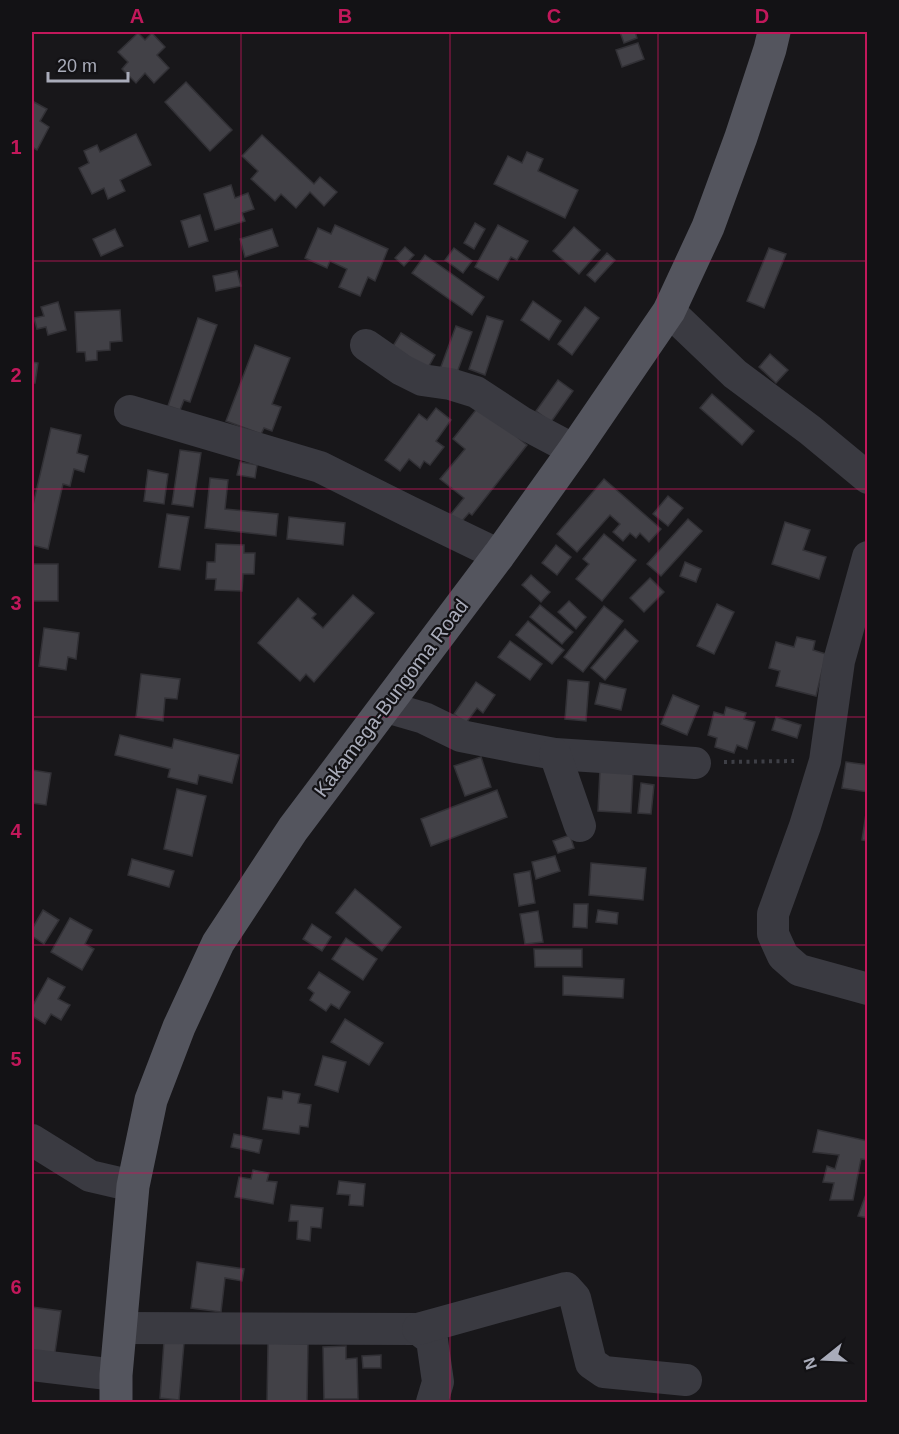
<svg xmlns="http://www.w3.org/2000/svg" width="899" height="1434" viewBox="0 0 899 1434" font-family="Arial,sans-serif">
	<rect width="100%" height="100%" fill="#18171a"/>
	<g fill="#424147" stroke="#323136" stroke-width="1.5">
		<polygon points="620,32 635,32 637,38 624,43"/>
		<polygon points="138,33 145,40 152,33 165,47 157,55 169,68 154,83 145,73 136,83 122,69 128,62 118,52"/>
		<polygon points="638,43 644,59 622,67 616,50"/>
		<polygon points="186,82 232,130 210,151 165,102"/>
		<polygon points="34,102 47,109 40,121 49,127 37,150 32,147 32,106"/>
		<polygon points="136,134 151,165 120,180 125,191 108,199 104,188 92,194 79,168 89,163 84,151 97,145 100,152"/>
		<polygon points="262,135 314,184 320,177 337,192 324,206 310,192 296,208 281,194 275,201 251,179 258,171 242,156"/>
		<polygon points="527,152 543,159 538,171 578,190 565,218 494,184 508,156 522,163"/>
		<polygon points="231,185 235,198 248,193 254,209 242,213 245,221 215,230 204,194"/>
		<polygon points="200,215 208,241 189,247 181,221"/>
		<polygon points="475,223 485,229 474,249 464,243"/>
		<polygon points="335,225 388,249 375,281 368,277 360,296 339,287 347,269 330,261 327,268 305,258 318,228 331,234"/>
		<polygon points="498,225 528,241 517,260 511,257 498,280 475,267"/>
		<polygon points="574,227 600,250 579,274 553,251"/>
		<polygon points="115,229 123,246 101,256 93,239"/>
		<polygon points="272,229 278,246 245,257 240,239"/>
		<polygon points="405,247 414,255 404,266 395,258"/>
		<polygon points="454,248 472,261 463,273 445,260"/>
		<polygon points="769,248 786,254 764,308 747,301"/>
		<polygon points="607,253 615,260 595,282 587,275"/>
		<polygon points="425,255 484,297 472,315 412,273"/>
		<polygon points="237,271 241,286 216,291 213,276"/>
		<polygon points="533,301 561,321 549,340 521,320"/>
		<polygon points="58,302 66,330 48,335 46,327 37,329 34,318 44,316 41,307"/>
		<polygon points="585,307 599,318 572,355 558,344"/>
		<polygon points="120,310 122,341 110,342 110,350 97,351 97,360 86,361 85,352 77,352 75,312"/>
		<polygon points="487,316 503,321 485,375 469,369"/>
		<polygon points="198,318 217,325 190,402 184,400 180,410 168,406"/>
		<polygon points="456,326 472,332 455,378 439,372"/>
		<polygon points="401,333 435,355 425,373 390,351"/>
		<polygon points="255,345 290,358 272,404 281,407 272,431 264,428 261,434 226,421"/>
		<polygon points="770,354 788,370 776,383 759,367"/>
		<polygon points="32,362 38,363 35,383 32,383"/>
		<polygon points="558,380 573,391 551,422 536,411"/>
		<polygon points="712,394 754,431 742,445 700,408"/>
		<polygon points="479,406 527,445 472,515 469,513 456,528 446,520 464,498 440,479 465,449 453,439"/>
		<polygon points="436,408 451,420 436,441 444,447 430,465 424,461 420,468 409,459 400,471 385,460 419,414 427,420"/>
		<polygon points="51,428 81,435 77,453 88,456 84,472 74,469 70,486 63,484 48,549 32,545 32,509"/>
		<polygon points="180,450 201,453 193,507 172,504"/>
		<polygon points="240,462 257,465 255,478 237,475"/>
		<polygon points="148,470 168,474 164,504 144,501"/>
		<polygon points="210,478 228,480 225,509 278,514 276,536 205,528"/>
		<polygon points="604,479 661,529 649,542 640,533 636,538 630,533 623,541 613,532 620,524 610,515 577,552 557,534"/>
		<polygon points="668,496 683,508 668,526 653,514"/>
		<polygon points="167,514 189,517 180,570 159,567"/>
		<polygon points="289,517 345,523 343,545 287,539"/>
		<polygon points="688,519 702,531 661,576 647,564"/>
		<polygon points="785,522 810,530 803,550 826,557 819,579 772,564"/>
		<polygon points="604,534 636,560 602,601 576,579 589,564 583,559"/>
		<polygon points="216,544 244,545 244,553 255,553 254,574 243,574 242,591 215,590 216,579 206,579 207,562 215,562"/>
		<polygon points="556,545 571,557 557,575 542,563"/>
		<polygon points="685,562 701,569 696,582 680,576"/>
		<rect x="32" y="564" width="26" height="37"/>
		<polygon points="531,575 550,592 541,602 522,585"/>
		<polygon points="650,578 664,592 644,612 630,598"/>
		<polygon points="353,595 374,613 314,682 306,674 300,681 258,643 298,598 316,614 312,618 323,628"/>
		<polygon points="569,601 586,617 576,629 558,612"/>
		<polygon points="717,604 734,612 714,654 697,646"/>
		<polygon points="540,605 573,632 562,644 530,617"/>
		<polygon points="604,606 623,621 583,672 564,657"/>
		<polygon points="528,621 564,650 552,664 516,635"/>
		<polygon points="44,628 79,633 76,659 68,657 66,670 39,666"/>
		<polygon points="625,629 638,641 605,680 591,668"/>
		<polygon points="797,637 815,641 813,650 826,654 816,696 776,686 780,671 769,668 776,642 794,647"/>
		<polygon points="510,641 542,664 530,680 498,657"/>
		<polygon points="141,674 180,679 177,699 165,698 163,721 136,717"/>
		<polygon points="568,680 589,682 586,721 565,719"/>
		<polygon points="476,682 495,695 483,713 477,708 466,723 454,714"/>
		<polygon points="600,683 626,689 621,710 595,704"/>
		<polygon points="673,695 699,706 687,735 661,724"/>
		<polygon points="726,707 746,713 744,719 755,722 747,749 737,745 734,753 715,747 717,738 708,735 714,712 724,715"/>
		<polygon points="776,717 801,725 797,738 772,730"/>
		<polygon points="120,735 172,748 174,739 239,755 232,783 199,775 197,784 168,777 170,769 115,755"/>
		<polygon points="481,757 491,787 465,796 454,766"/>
		<polygon points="846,762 868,765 868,792 842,788"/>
		<polygon points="32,770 51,773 46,805 32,803"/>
		<polygon points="600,770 633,773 631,813 598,811"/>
		<polygon points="641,783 654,785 651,814 638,813"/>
		<polygon points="177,789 206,796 192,856 164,849"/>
		<polygon points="497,790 507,817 431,846 421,819"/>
		<polygon points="867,807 868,807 868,841 862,840"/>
		<polygon points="570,835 574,848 558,853 553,841"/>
		<polygon points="555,856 560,871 536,879 532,862"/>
		<polygon points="132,859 174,871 169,887 128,875"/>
		<polygon points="591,863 646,868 643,900 589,895"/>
		<polygon points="530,871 535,903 519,906 514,874"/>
		<polygon points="355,889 401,927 382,951 336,913"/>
		<polygon points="574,904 588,904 587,928 573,927"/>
		<polygon points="43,910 59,920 44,944 32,936 32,929"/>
		<polygon points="598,910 618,913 617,924 596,922"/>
		<polygon points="538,911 543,942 525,944 520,914"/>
		<polygon points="70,918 92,930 85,944 94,949 82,970 51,952"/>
		<polygon points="312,924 331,937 322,951 303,939"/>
		<polygon points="346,938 377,959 363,980 332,959"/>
		<polygon points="534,949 582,949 582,967 535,967"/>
		<polygon points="319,972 350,992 339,1009 331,1004 326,1011 310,1000 314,993 308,988"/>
		<polygon points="563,976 624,979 623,998 563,995"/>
		<polygon points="48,978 65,987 58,999 70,1005 61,1020 51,1014 45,1024 32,1016 32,1007"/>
		<polygon points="345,1019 383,1043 369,1065 331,1042"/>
		<polygon points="323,1056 346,1062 338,1092 315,1085"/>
		<polygon points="283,1091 300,1094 298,1103 311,1105 308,1127 300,1126 299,1134 263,1129 268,1097 282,1099"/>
		<polygon points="818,1130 868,1141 868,1160 861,1159 853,1200 830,1200 834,1183 823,1182 827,1166 835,1169 839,1155 813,1152"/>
		<polygon points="234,1134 262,1140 259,1153 231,1147"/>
		<polygon points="253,1170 269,1173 267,1181 277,1182 273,1204 235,1197 239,1177 251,1179"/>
		<polygon points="339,1181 365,1184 363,1206 349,1205 350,1195 337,1194"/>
		<polygon points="868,1189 868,1218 858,1216"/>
		<polygon points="291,1205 323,1208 321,1228 311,1227 310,1241 297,1239 298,1221 289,1221"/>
		<polygon points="197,1262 244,1269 242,1281 225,1278 221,1312 191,1308"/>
		<polygon points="32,1307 61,1311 54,1359 32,1355"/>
		<polygon points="164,1341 184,1343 179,1400 160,1398"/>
		<polygon points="268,1343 308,1344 307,1402 267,1402"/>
		<polygon points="346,1346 346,1359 357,1358 358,1399 324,1399 323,1347"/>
		<polygon points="381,1355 381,1368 363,1368 362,1356"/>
	</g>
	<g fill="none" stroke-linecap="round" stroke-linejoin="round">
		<polyline stroke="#3e3f46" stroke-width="4" stroke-dasharray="3 4.5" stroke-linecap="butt" points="724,762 794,761"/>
		<g stroke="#3a3a41" stroke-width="32">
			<polyline points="669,311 735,374 810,430 868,478"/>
			<polyline points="366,345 402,370 422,380 450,384 476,392 523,423 574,450"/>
			<polyline points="130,411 320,467 408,511 499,555"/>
			<polyline points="868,557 839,661 825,761 805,826 773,914 773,934 783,956 799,970 868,989"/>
			<polyline points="386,707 424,718 461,736 516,747 555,754 695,763"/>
			<polyline points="555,754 580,826"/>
			<polyline points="32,1140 90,1176 133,1186"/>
			<polyline points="120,1328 418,1329 432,1340 438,1382 432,1402"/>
			<polyline points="418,1329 566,1288 575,1298 591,1363 604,1372 686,1380"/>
			<polyline points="32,1365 116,1375"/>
		</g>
		<polyline stroke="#54555e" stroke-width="33" points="116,1402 116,1375 133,1186 151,1100 179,1027 218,943 293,829 499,555 574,450 669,311 708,227 741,137 770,49 774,32"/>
	</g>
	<path fill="none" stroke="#c2185b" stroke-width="1.5" stroke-opacity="0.55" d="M 241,32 L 241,1402M 450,32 L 450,1402M 658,32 L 658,1402M 32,261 L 868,261M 32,489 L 868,489M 32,717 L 868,717M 32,945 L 868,945M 32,1173 L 868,1173"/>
	<g text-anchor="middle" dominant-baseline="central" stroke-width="4.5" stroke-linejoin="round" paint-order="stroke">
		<g font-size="20" fill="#a9acba" stroke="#131215">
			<text transform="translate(391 698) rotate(-53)">Kakamega-Bungoma Road</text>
		</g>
	</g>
	<rect width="899" height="1434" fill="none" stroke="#131215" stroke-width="66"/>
	<g transform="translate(824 1359) rotate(252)" stroke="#131215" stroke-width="4.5" paint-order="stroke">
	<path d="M0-4.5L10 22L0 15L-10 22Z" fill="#a9acba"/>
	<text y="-9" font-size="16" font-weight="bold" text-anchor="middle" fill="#a9acba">N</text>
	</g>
	<path d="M48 72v9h80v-9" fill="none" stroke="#a9acba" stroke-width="3"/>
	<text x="57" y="72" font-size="18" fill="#a9acba" stroke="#131215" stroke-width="4.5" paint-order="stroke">20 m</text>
	<rect x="33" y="33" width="833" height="1368" fill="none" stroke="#c2185b" stroke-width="2"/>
	<g font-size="20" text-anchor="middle" font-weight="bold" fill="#c2185b">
		<text x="137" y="23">A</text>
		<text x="345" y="23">B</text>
		<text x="554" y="23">C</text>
		<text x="762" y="23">D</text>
		<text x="16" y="154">1</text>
		<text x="16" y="382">2</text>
		<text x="16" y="610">3</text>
		<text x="16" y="838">4</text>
		<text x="16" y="1066">5</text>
		<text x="16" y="1294">6</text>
	</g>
</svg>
